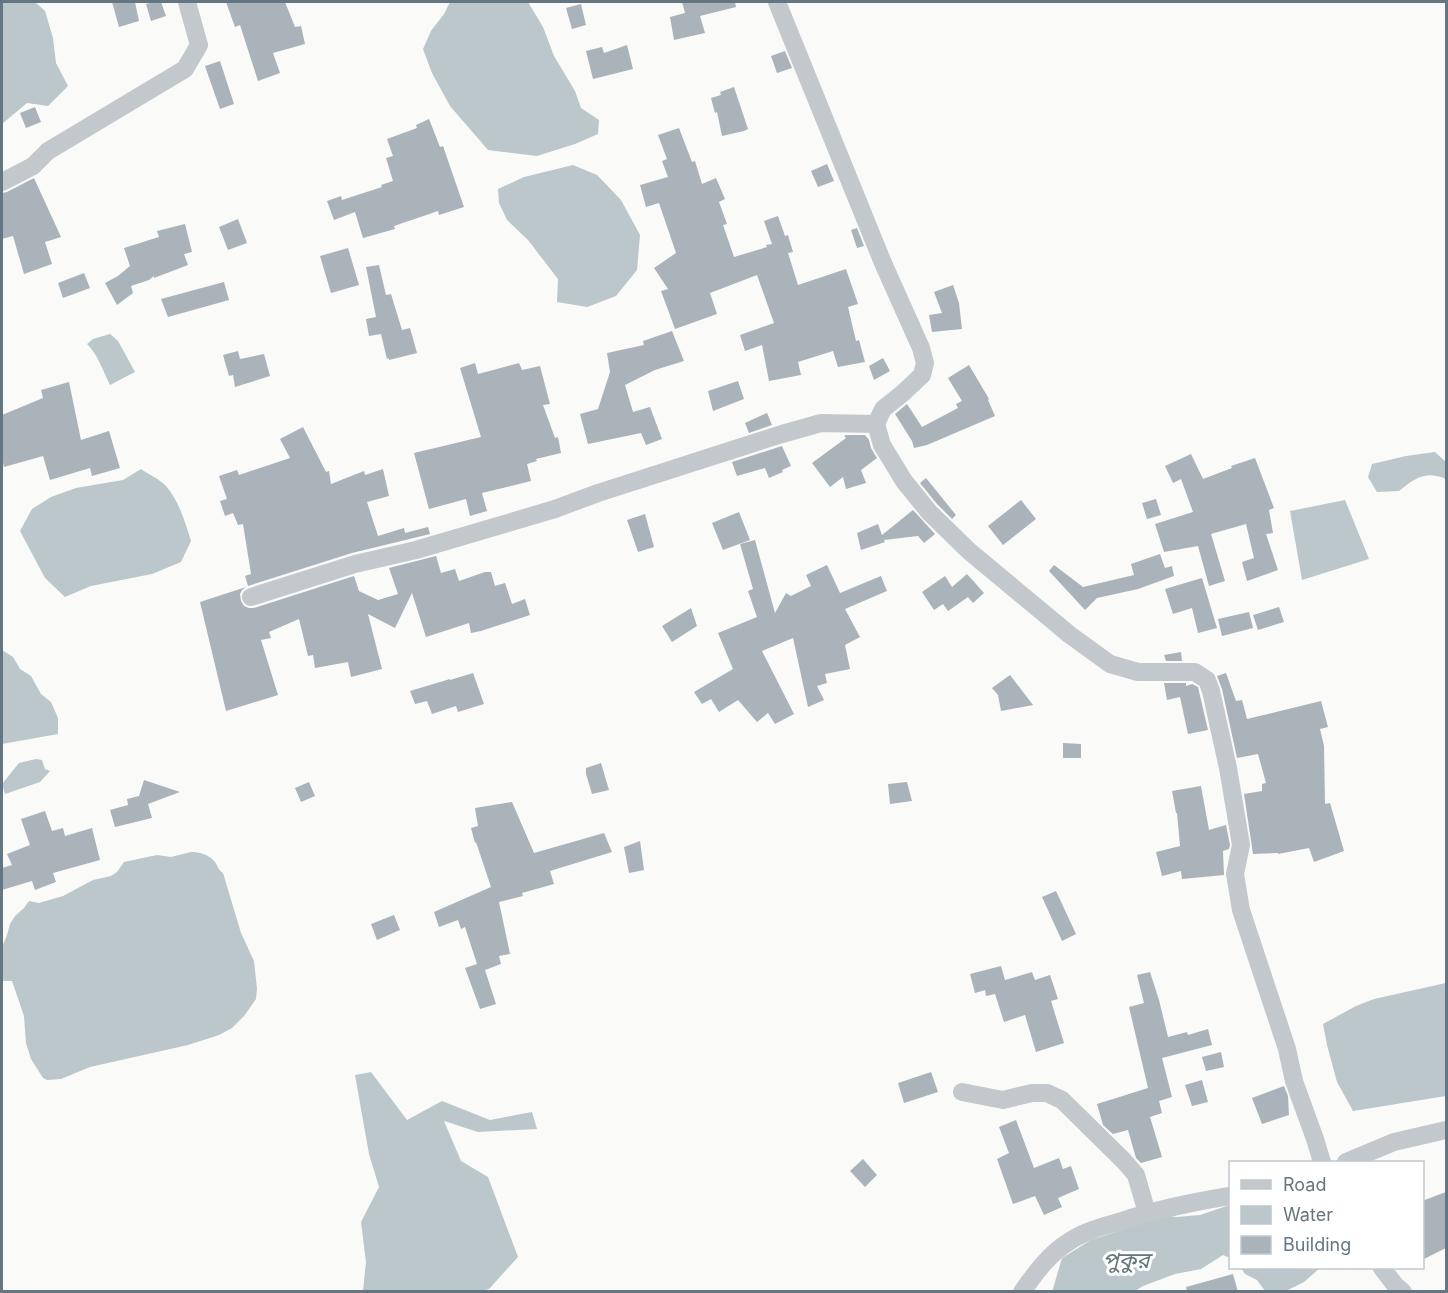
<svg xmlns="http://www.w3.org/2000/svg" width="1448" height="1293" viewBox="0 0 1448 1293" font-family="Inter,'Noto Sans Bengali',sans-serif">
	<rect width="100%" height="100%" fill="#fafaf8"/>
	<g fill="#bbc7cb">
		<polygon points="2,2 35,2 45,11 53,38 56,63 68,86 48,106 27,103 2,124"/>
		<polygon points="450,2 528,2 543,27 554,56 575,91 581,108 599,120 598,134 575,144 537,156 488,150 450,106 432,73 423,49 431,31 444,14"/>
		<polygon points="573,165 597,175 621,200 640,235 637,270 616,296 587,307 557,302 558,279 528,240 507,220 499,203 498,189 524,177"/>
		<path d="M 110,334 L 118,341 L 135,372 L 110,385 C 103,371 98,355 87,344 L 93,339 Z"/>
		<path d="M 1435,452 L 1446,462 L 1446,479 C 1426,470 1415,478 1399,491 L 1377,492 L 1368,477 L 1372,464 L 1406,456 Z"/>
		<path d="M 141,469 C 148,474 159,479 165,485 C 179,500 185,522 191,541 L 181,562 L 152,574 L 91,586 L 65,597 L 45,578 L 20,531 L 32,509 L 51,497 L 76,488 L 123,480 Z"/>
		<polygon points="1345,500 1369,559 1302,580 1290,511"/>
		<polygon points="2,650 13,657 20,669 31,676 41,694 51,702 58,718 58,734 2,744"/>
		<polygon points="36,759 42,760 45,769 50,771 40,782 5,794 2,784 19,763"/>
		<path d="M 191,852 C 199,852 208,854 214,861 C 218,865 217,869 223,873 L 241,933 L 254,961 L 257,989 L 256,999 L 244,1016 L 232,1028 L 219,1035 L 188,1045 L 90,1067 L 61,1079 L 47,1080 L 43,1078 L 31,1059 L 26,1043 L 24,1016 L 12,981 L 2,981 L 2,947 L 7,935 L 10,924 L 15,916 L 24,908 L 29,901 L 39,903 L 63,896 L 93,880 L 111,876 L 117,872 L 124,862 L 157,855 L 171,857 Z"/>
		<polygon points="1446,983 1446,1096 1353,1111 1337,1082 1327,1045 1323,1024 1356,1006 1374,999"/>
		<polygon points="371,1072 407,1120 442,1101 490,1120 532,1112 537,1129 478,1132 444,1121 461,1161 488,1177 518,1257 489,1289 477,1292 363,1291 366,1262 361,1222 379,1187 369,1154 355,1075"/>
		<polygon points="1230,1205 1230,1258 1223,1255 1201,1269 1175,1274 1143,1286 1135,1291 1052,1292 1062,1258 1091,1240 1165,1216 1177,1217 1200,1215"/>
		<polygon points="1241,1268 1320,1268 1304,1282 1286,1291 1265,1291 1257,1280 1245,1274"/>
	</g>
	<g fill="#aab3b9">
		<polygon points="112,2 135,2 139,21 119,27"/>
		<polygon points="154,2 161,2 166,16 151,21 146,4"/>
		<polygon points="226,2 285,2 295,27 301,26 305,44 273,53 280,73 258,81 240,25 235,27"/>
		<polygon points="682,2 735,2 736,7 700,16 705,33 674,40 670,17 685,13"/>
		<polygon points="581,4 586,25 572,29 566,8"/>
		<polygon points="627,45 633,69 593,79 586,51 602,47 604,53"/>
		<polygon points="785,51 792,68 777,73 771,56"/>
		<polygon points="220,61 234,104 220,109 205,66"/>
		<polygon points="734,87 748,129 744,131 722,136 717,112 715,113 711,98 721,95 720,92"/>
		<polygon points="35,107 41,122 26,128 20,113"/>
		<polygon points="429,119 440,147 443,146 464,207 439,215 438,211 394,226 395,229 363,238 355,212 334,220 327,201 341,196 342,200 382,187 381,185 393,181 386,158 393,156 387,139 417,128 416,125"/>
		<polygon points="679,128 692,162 695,161 702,184 716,178 725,199 719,202 727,224 723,225 734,257 767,247 766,245 772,244 764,221 778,216 785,236 788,235 793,252 788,253 798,285 846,269 858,304 848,307 856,341 859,340 865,362 838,367 833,351 798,362 801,375 769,381 762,345 745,351 740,335 774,323 757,275 710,293 717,314 675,329 661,291 668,289 654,268 676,253 659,203 646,207 640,185 668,177 662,161 667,159 658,135"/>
		<polygon points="827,164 834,181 818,187 811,171"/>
		<polygon points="34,178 61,237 45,242 52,264 24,274 13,236 2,239 2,193 7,192"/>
		<polygon points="238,219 247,243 228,250 219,227"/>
		<polygon points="185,224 192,252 184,254 188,265 154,278 154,276 149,280 131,286 133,293 117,305 105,283 118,276 130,266 124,248 159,237 157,231"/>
		<polygon points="857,228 864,246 857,248 851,230"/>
		<polygon points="348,248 359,285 331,293 320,256"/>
		<polygon points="379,265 386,295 391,294 402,330 410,328 417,353 389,360 389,358 387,359 381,334 369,336 366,319 376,317 366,267"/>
		<polygon points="84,273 90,288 63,298 58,283"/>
		<polygon points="224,282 229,300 168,317 161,299"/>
		<polygon points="953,285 959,303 962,329 932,332 929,315 942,313 934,292"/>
		<polygon points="672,331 684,361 655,370 625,385 633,412 650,407 662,439 646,445 641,433 588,444 580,414 598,409 610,372 607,353 644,345 643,341"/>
		<polygon points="238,351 240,359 264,354 270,376 235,387 233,375 229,376 223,355"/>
		<polygon points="883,358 890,371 874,380 869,366"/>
		<polygon points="475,363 478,374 519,363 522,370 540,366 550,404 543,405 555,438 558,437 561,453 536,459 537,461 527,464 531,481 482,493 487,511 470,516 466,499 429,509 414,453 481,437 460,368"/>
		<polygon points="969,365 989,399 988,400 995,416 927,445 914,448 912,441 895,414 907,404 922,427 958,408 956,404 962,401 948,378"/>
		<polygon points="738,381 744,399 713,411 708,391"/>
		<polygon points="69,382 81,440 109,431 120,468 92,476 90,468 50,480 43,456 4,467 2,458 2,415 43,398 41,390"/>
		<polygon points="767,413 772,425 749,433 745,423"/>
		<polygon points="303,427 326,472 329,471 331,484 364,471 365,475 383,469 389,496 367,502 378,536 404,528 405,533 428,527 430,534 352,553 248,586 245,576 251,574 243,524 238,525 233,513 225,516 220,501 227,499 219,476 237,470 239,475 290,458 280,439"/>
		<polygon points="846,435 865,435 869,440 871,448 877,458 861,470 866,483 846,489 843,477 830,487 812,463 846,438 844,436"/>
		<polygon points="782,446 791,466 782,470 783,472 769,478 765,468 737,476 732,462"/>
		<polygon points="1191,454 1203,479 1232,468 1231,466 1255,458 1274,508 1269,510 1273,533 1266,534 1278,570 1247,581 1242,562 1254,558 1246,524 1211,534 1225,581 1209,586 1198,546 1164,552 1155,524 1193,512 1181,479 1173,483 1165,466"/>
		<polygon points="926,478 956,515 952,519 937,504 920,483"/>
		<polygon points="1156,499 1161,515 1147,519 1142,503"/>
		<polygon points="1021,500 1036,519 1003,545 988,526"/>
		<polygon points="913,510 935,534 924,543 918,536 884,540 885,542 861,550 857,533 878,524 882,535"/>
		<polygon points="739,512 750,540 723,550 712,523"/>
		<polygon points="645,514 654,547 638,552 627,520"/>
		<polygon points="755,540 775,613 786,593 791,596 811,586 806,575 827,565 840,593 881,576 887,591 845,609 860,637 845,645 850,669 825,674 827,683 817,686 824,700 808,707 793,638 762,651 794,714 775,724 768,713 757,722 738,700 719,712 711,699 702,704 694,692 733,669 718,633 757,617 748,591 753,589 740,544"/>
		<polygon points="1160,554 1165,568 1172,566 1174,576 1138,589 1097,598 1085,610 1049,571 1054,565 1083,587 1134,575 1131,564"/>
		<polygon points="436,556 441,573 455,569 459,581 485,572 491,572 495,586 505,583 512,604 525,599 530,615 481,631 471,633 469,623 426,637 412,593 395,628 368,614 382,669 351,677 348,662 315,668 313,655 308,656 299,619 269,632 271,638 261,640 278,695 226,711 200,602 246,587 242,590 240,594 241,601 244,606 249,608 254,608 354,576 359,591 378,600 398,594 389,568"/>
		<polygon points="967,574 984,593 973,603 968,597 948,611 943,604 934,610 922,592 945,576 952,587"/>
		<polygon points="1202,578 1217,628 1198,633 1192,608 1173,614 1165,589"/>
		<polygon points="1279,607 1284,622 1258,630 1253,615"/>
		<polygon points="691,608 697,626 672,642 662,626"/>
		<polygon points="1249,612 1253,628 1222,636 1218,619"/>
		<polygon points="1181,652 1182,661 1166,661 1164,655"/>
		<polygon points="473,673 484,704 458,712 456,706 432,714 427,701 415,704 410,691 450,679 450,680"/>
		<polygon points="1226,673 1236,701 1242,700 1247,719 1321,701 1328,727 1320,729 1324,746 1325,804 1330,803 1344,851 1314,862 1309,848 1278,854 1278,853 1253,854 1244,794 1262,791 1262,784 1266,783 1258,754 1237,758 1222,689 1217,676"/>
		<polygon points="1010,675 1033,705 1001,711 998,695 992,688"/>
		<polygon points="1164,683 1186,683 1186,686 1192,684 1198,687 1208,730 1188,734 1180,697 1167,700"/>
		<polygon points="1063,743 1081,744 1081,758 1063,758"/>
		<polygon points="601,763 609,790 592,794 586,774 586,768"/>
		<polygon points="144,780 180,792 148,804 152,818 115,827 110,810 128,805 127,799 139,796"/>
		<polygon points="309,782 315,796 301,802 295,788"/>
		<polygon points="907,782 912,801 890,804 888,784"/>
		<polygon points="1201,786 1209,830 1226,825 1230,845 1229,849 1223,851 1224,875 1182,879 1181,871 1162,876 1156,852 1180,846 1177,813 1176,813 1172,791"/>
		<polygon points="512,802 534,853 604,833 612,852 550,871 554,884 522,893 523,896 499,902 510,954 499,956 501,964 485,970 496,1004 480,1009 465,968 477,964 465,927 461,929 458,920 439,927 434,912 491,887 476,842 475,843 471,828 478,826 475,808"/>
		<polygon points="45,811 52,831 63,828 65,836 92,828 100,860 53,873 56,882 35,890 32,881 2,890 2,868 12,865 7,854 30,845 21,819"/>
		<polygon points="640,841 644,870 629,873 624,847"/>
		<polygon points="1056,891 1076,934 1062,941 1042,897"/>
		<polygon points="394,915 400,930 377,940 371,924"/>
		<polygon points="1001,966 1005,980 1032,972 1035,980 1050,975 1058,999 1051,1001 1064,1043 1036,1052 1025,1015 1004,1022 995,994 986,996 985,990 975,993 970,974"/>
		<polygon points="1150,972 1159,1000 1168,1037 1187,1032 1188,1035 1208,1029 1212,1045 1162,1058 1172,1097 1159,1101 1162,1113 1150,1117 1162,1157 1141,1163 1136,1158 1128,1130 1113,1134 1103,1125 1097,1104 1148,1088 1129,1007 1144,1003 1137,975"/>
		<polygon points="1221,1052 1224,1067 1206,1071 1202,1057"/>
		<polygon points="931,1072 938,1092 904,1103 898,1083"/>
		<polygon points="1202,1080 1208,1102 1192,1106 1185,1085"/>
		<polygon points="1284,1086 1288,1096 1289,1115 1262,1124 1252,1098"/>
		<polygon points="1016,1120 1034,1168 1059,1158 1063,1169 1071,1166 1079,1189 1058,1198 1062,1207 1044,1215 1035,1196 1013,1204 997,1159 1009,1153 999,1127"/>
		<polygon points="863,1159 877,1175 865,1187 850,1171"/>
		<polygon points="1446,1192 1446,1248 1422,1260 1422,1201"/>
		<polygon points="1233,1274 1238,1292 1187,1292 1186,1287"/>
	</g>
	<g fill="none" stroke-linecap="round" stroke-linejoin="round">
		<g stroke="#c3c8cc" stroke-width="18">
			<polyline points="777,2 883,263 921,348 925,363 922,375 903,393 883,409 876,424 882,445 904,481 929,512 969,551 1070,635 1110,664 1138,672 1195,672 1207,680 1211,691 1228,768 1241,845 1235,874 1241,910 1287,1049 1294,1081 1315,1139 1322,1162"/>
			<polyline points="2,182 33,166 48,151 185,69 199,45 187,2"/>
			<polyline points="251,597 355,564 416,550 555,509 598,493 782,434 821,423 876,424"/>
			<polyline points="962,1092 1003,1100 1032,1093 1047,1093 1062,1100 1124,1161 1136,1175 1147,1213"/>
			<polyline points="1346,1162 1394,1142 1446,1130"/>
			<polyline points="1382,1268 1395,1285 1403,1292"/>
			<path d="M 1022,1292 C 1035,1273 1050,1253 1070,1241 C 1085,1231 1104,1226 1122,1221 C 1158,1209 1193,1202 1230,1196"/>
		</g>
	</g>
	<g text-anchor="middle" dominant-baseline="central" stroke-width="6" stroke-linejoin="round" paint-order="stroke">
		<g font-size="22" font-style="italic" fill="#60757c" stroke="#fff">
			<text x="1126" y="1260">পুকুর</text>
		</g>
	</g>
	<rect width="1448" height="1293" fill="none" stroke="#657683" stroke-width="6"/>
	<rect x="1229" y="1161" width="195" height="108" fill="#ffffff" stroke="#c1c8cd" stroke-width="1.5"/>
	<rect x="1241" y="1180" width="30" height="9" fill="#c3c8cc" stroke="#c1c8cd" stroke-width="1.5"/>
	<text x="1283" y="1191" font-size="18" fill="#657683">Road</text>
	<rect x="1241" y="1206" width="30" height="18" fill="#bbc7cb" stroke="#c1c8cd" stroke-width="1.5"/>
	<text x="1283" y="1221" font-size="18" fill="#657683">Water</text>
	<rect x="1241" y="1236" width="30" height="18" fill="#aab3b9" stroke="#c1c8cd" stroke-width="1.5"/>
	<text x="1283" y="1251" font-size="18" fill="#657683">Building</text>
</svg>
